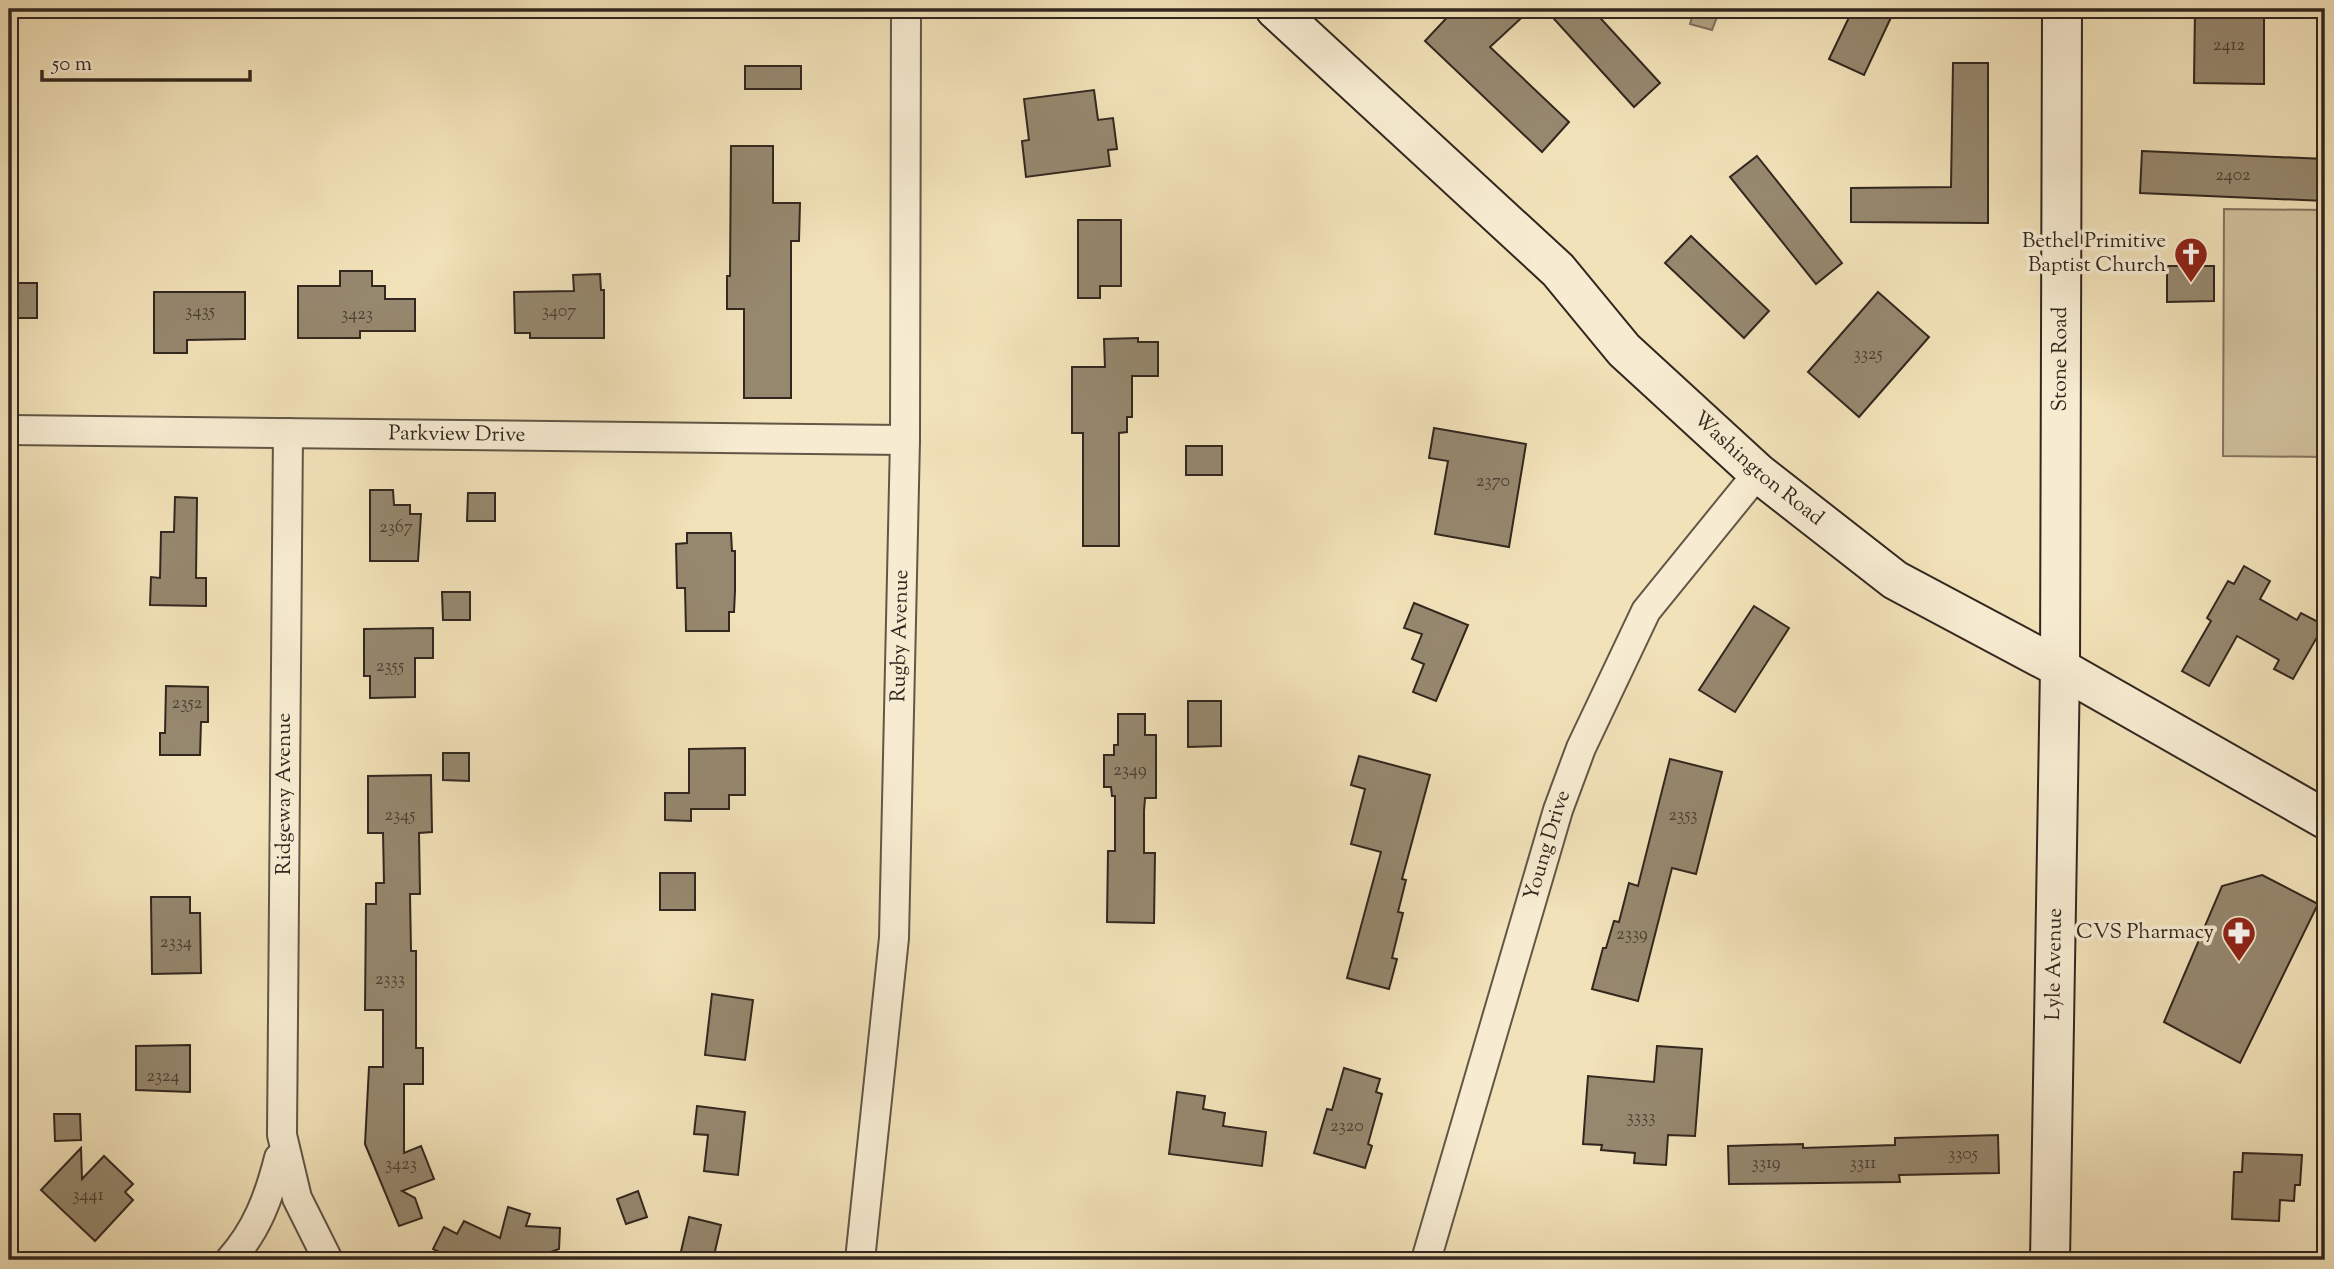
<svg xmlns="http://www.w3.org/2000/svg" width="2334" height="1269" viewBox="0 0 2334 1269" font-family="'Sorts Mill Goudy',serif">
	<rect width="100%" height="100%" fill="#f2e2b9"/>
	<filter id="stains"><feTurbulence type="fractalNoise" baseFrequency=".00286" numOctaves="4"/><feColorMatrix values="0 0 0 0 .2 0 0 0 0 .09 0 0 0 0 .02 0 0 0 .5 -.17"/></filter>
	<radialGradient id="worn" r=".72"><stop offset=".6" stop-color="#630" stop-opacity="0"/><stop offset="1" stop-color="#630" stop-opacity=".3"/></radialGradient>
	<polygon fill="#d1c29f" stroke="#82745f" stroke-width="2" points="2224,209 2325,210 2325,457 2223,456"/>
	<polygon fill="#b1a285" stroke="#7e715c" stroke-width="2" points="1694,9 1720,9 1712,30 1690,24"/>
	<g fill="#96886f" stroke="#32271f" stroke-width="2">
		<polygon points="1455,9 1531,9 1490,47 1569,122 1542,152 1425,41"/>
		<polygon points="1545,9 1592,9 1660,83 1634,107"/>
		<polygon points="1853,9 1895,9 1864,75 1829,59"/>
		<polygon points="2195,9 2264,9 2264,84 2194,83"/>
		<polygon points="1953,63 1988,63 1988,223 1851,222 1851,188 1951,187"/>
		<rect x="745" y="66" width="56" height="23"/>
		<polygon points="1094,90 1098,120 1113,118 1117,149 1108,150 1110,166 1026,177 1022,141 1029,140 1024,99"/>
		<polygon points="731,146 773,146 773,203 800,203 799,241 791,241 791,398 744,398 744,309 727,309 727,276 730,276"/>
		<polygon points="2142,151 2325,159 2325,201 2140,193"/>
		<polygon points="1757,156 1842,263 1816,284 1730,177"/>
		<polygon points="1078,220 1121,220 1121,286 1100,286 1100,298 1078,298"/>
		<polygon points="1691,236 1769,311 1744,338 1665,263"/>
		<polygon points="2167,266 2214,266 2214,301 2167,302"/>
		<polygon points="340,271 372,271 372,286 385,286 385,299 415,299 415,331 360,331 360,338 298,338 298,286 340,286"/>
		<polygon points="600,274 601,290 604,290 604,338 530,338 530,333 515,333 514,292 574,291 573,275"/>
		<rect x="9" y="283" width="28" height="35"/>
		<polygon points="154,292 245,292 245,339 187,340 187,353 154,353"/>
		<polygon points="1878,292 1929,337 1859,417 1808,372"/>
		<polygon points="1138,338 1138,342 1158,342 1158,376 1132,376 1132,417 1127,417 1127,432 1119,433 1119,546 1083,546 1083,433 1072,433 1072,367 1105,367 1104,339"/>
		<polygon points="1434,428 1526,444 1509,547 1435,534 1448,461 1429,458"/>
		<rect x="1186" y="446" width="36" height="29"/>
		<polygon points="370,490 393,490 394,505 410,505 410,514 421,514 418,561 370,561"/>
		<polygon points="468,493 495,493 495,521 467,521"/>
		<polygon points="175,497 197,498 196,578 206,578 206,606 150,605 151,577 160,578 161,532 174,532"/>
		<polygon points="687,533 731,533 732,551 735,551 735,591 734,612 729,612 729,631 686,631 685,588 677,588 676,544 687,543"/>
		<polygon points="2244,566 2270,581 2260,599 2297,620 2301,613 2324,625 2293,679 2274,669 2279,660 2237,636 2209,686 2182,671 2211,621 2207,618 2228,581 2234,584"/>
		<polygon points="442,592 470,592 470,620 443,620"/>
		<polygon points="1414,603 1468,625 1436,701 1413,692 1424,664 1412,659 1422,634 1404,628"/>
		<polygon points="1754,606 1789,628 1735,712 1699,690"/>
		<polygon points="433,628 433,658 415,658 415,697 370,698 370,676 364,676 364,629"/>
		<polygon points="166,686 208,687 208,722 201,722 200,755 160,755 160,733 165,733"/>
		<polygon points="1188,701 1221,701 1221,746 1188,747"/>
		<polygon points="1118,714 1145,714 1145,735 1156,735 1156,798 1145,798 1144,811 1144,853 1155,853 1154,923 1107,922 1108,851 1115,851 1115,796 1112,796 1111,787 1104,787 1104,755 1114,755 1114,745 1118,745"/>
		<polygon points="745,748 745,795 729,795 729,809 691,809 691,821 665,820 665,793 689,793 689,749"/>
		<polygon points="443,753 469,753 469,781 443,780"/>
		<polygon points="1359,756 1430,775 1402,879 1406,880 1398,912 1403,913 1392,958 1397,959 1389,989 1347,978 1381,852 1351,844 1365,789 1351,785"/>
		<polygon points="1670,759 1722,772 1696,874 1672,868 1638,1001 1592,989 1603,948 1606,948 1614,921 1619,922 1629,883 1638,886"/>
		<polygon points="431,775 432,832 419,833 420,894 410,894 411,951 416,951 416,1048 423,1048 423,1084 404,1084 404,1153 421,1146 434,1179 402,1191 415,1198 422,1218 399,1226 365,1144 369,1067 383,1067 383,1010 365,1010 366,904 376,904 376,883 384,883 383,833 368,833 368,776"/>
		<rect x="660" y="873" width="35" height="37"/>
		<polygon points="2262,875 2318,904 2240,1063 2164,1022 2222,886"/>
		<polygon points="151,897 190,897 190,913 200,913 201,973 152,974"/>
		<polygon points="712,994 753,1000 745,1060 705,1055"/>
		<polygon points="190,1045 190,1092 136,1090 136,1046"/>
		<polygon points="1657,1046 1702,1049 1695,1136 1668,1135 1666,1165 1634,1163 1635,1153 1601,1150 1602,1145 1583,1144 1588,1076 1654,1082"/>
		<polygon points="1344,1068 1380,1079 1376,1092 1382,1094 1368,1144 1372,1146 1365,1168 1314,1153 1327,1109 1332,1110"/>
		<polygon points="1177,1092 1205,1096 1203,1109 1225,1113 1223,1126 1266,1132 1262,1166 1169,1154"/>
		<polygon points="697,1106 745,1112 738,1175 704,1171 708,1135 694,1134"/>
		<polygon points="54,1114 80,1114 81,1140 55,1141"/>
		<polygon points="1998,1135 1999,1173 1899,1175 1900,1182 1729,1184 1728,1146 1803,1144 1803,1148 1895,1145 1895,1138"/>
		<polygon points="81,1148 82,1179 104,1156 133,1184 125,1192 133,1200 95,1241 41,1190"/>
		<polygon points="2243,1153 2302,1155 2300,1185 2295,1185 2294,1201 2280,1200 2279,1221 2232,1219 2234,1172 2242,1172"/>
		<polygon points="638,1191 647,1217 626,1224 617,1199"/>
		<polygon points="508,1207 530,1214 526,1226 560,1228 559,1249 540,1256 548,1260 455,1260 433,1249 444,1227 457,1234 464,1221 500,1238"/>
		<polygon points="689,1217 721,1225 713,1260 679,1260"/>
	</g>
	<g fill="none" stroke-linecap="round" stroke-linejoin="round">
		<g stroke="#625646" stroke-width="32">
			<g id="street">
				<path id="s1" d="M 9,430 L 905,440"/>
				<polyline points="288,433 282,1135 297,1198 328,1260"/>
				<path d="M 230,1260 C 257,1230 269,1197 279,1158 L 286,1154"/>
				<path id="s2" d="M 860,1260 L 894,938 L 905,440 L 906,9"/>
				<path id="s3" d="M 1426,1260 L 1558,810 L 1581,748 L 1646,611 L 1758,473"/>
			</g>
		</g>
		<g stroke="#32271f" stroke-width="42">
			<g id="secondary">
				<path id="s4" d="M 1275,9 L 1558,270 L 1624,350 L 1758,473 L 1895,580 L 2060,668 L 2325,819"/>
				<path id="s5" d="M 2050,1260 L 2060,668 L 2062,9"/>
			</g>
		</g>
		<use href="#street" stroke="#f7ecd2" stroke-width="28"/>
		<use href="#secondary" stroke="#f7ecd2" stroke-width="38"/>
	</g>
	<defs>
		<g id="church-pin" transform="scale(1.75)"><path d="M0 17L-7.5 6A9.5 9.5 0 1 1 7.5 6Z" fill="#8f2418" stroke="#f7ecd2"/><path d="M-1.2-6h2.4v3.5h3.3v2.4h-3.3V6h-2.4V-.1h-3.3v-2.4h3.3Z" fill="#fff"/></g>
		<g id="pharmacy-pin" transform="scale(1.75)"><path d="M0 17L-7.5 6A9.5 9.5 0 1 1 7.5 6Z" fill="#8f2418" stroke="#f7ecd2"/><path d="M-2-6h4v4h4v4h-4v4h-4v-4h-4v-4h4Z" fill="#fff"/></g>
	</defs>
	<g fill-rule="evenodd">
		<use href="#church-pin" x="2191" y="254"/>
		<use href="#pharmacy-pin" x="2239" y="933"/>
	</g>
	<g text-anchor="middle" dominant-baseline="central" stroke-width="7" stroke-linejoin="round" paint-order="stroke">
		<g font-size="18" fill="#4b3f33">
			<text x="2229" y="46">2412</text>
			<text x="2233" y="176">2402</text>
			<text x="200" y="312">3435</text>
			<text x="559" y="312">3407</text>
			<text x="357" y="315">3423</text>
			<text x="1868" y="355">3325</text>
			<text x="1493" y="482">2370</text>
			<text x="396" y="528">2367</text>
			<text x="390" y="667">2355</text>
			<text x="187" y="704">2352</text>
			<text x="1130" y="771">2349</text>
			<text x="400" y="816">2345</text>
			<text x="1683" y="816">2353</text>
			<text x="1632" y="935">2339</text>
			<text x="176" y="943">2334</text>
			<text x="390" y="980">2333</text>
			<text x="163" y="1077">2324</text>
			<text x="1641" y="1118">3333</text>
			<text x="1347" y="1127">2320</text>
			<text x="1963" y="1155">3305</text>
			<text x="1766" y="1164">3319</text>
			<text x="1863" y="1164">3311</text>
			<text x="401" y="1165">3423</text>
			<text x="88" y="1196">3441</text>
		</g>
		<g font-size="21" fill="#32271f" stroke="#f7ecd2" text-anchor="end">
			<text x="2166" y="242">Bethel Primitive<tspan x="2166" dy="24">Baptist Church</tspan></text>
			<text x="2214" y="933">CVS Pharmacy</text>
		</g>
		<g font-size="21" fill="#32271f" stroke="#f7ecd2">
			<text stroke="none"><textPath href="#s5" startOffset="901">Stone Road</textPath></text>
			<text stroke="none"><textPath href="#s1" startOffset="448">Parkview Drive</textPath></text>
			<text stroke="none"><textPath href="#s4" startOffset="668">Washington Road</textPath></text>
			<text stroke="none"><textPath href="#s2" startOffset="626">Rugby Avenue</textPath></text>
			<text transform="translate(285 794) rotate(-90)">Ridgeway Avenue</text>
			<text stroke="none"><textPath href="#s3" startOffset="432">Young Drive</textPath></text>
			<text stroke="none"><textPath href="#s5" startOffset="296">Lyle Avenue</textPath></text>
		</g>
	</g>
	<rect width="2334" height="1269" fill="none" stroke="#f2e2b9" stroke-width="35"/>
	<rect x="10" y="10" width="2313" height="1248" fill="none" stroke="#32271f" stroke-width="3.5"/>
	<rect x="18" y="18" width="2299" height="1234" fill="none" stroke="#32271f" stroke-width="2"/>
	<path d="M42 70v10h208v-10" fill="none" stroke="#32271f" stroke-width="3.5"/>
	<text x="52" y="70" font-size="21" fill="#32271f" stroke="#f7ecd2" stroke-width="5" paint-order="stroke">50 m</text>
	<rect width="100%" height="100%" filter="url(#stains)"/>
	<rect width="100%" height="100%" fill="url(#worn)"/>
</svg>
